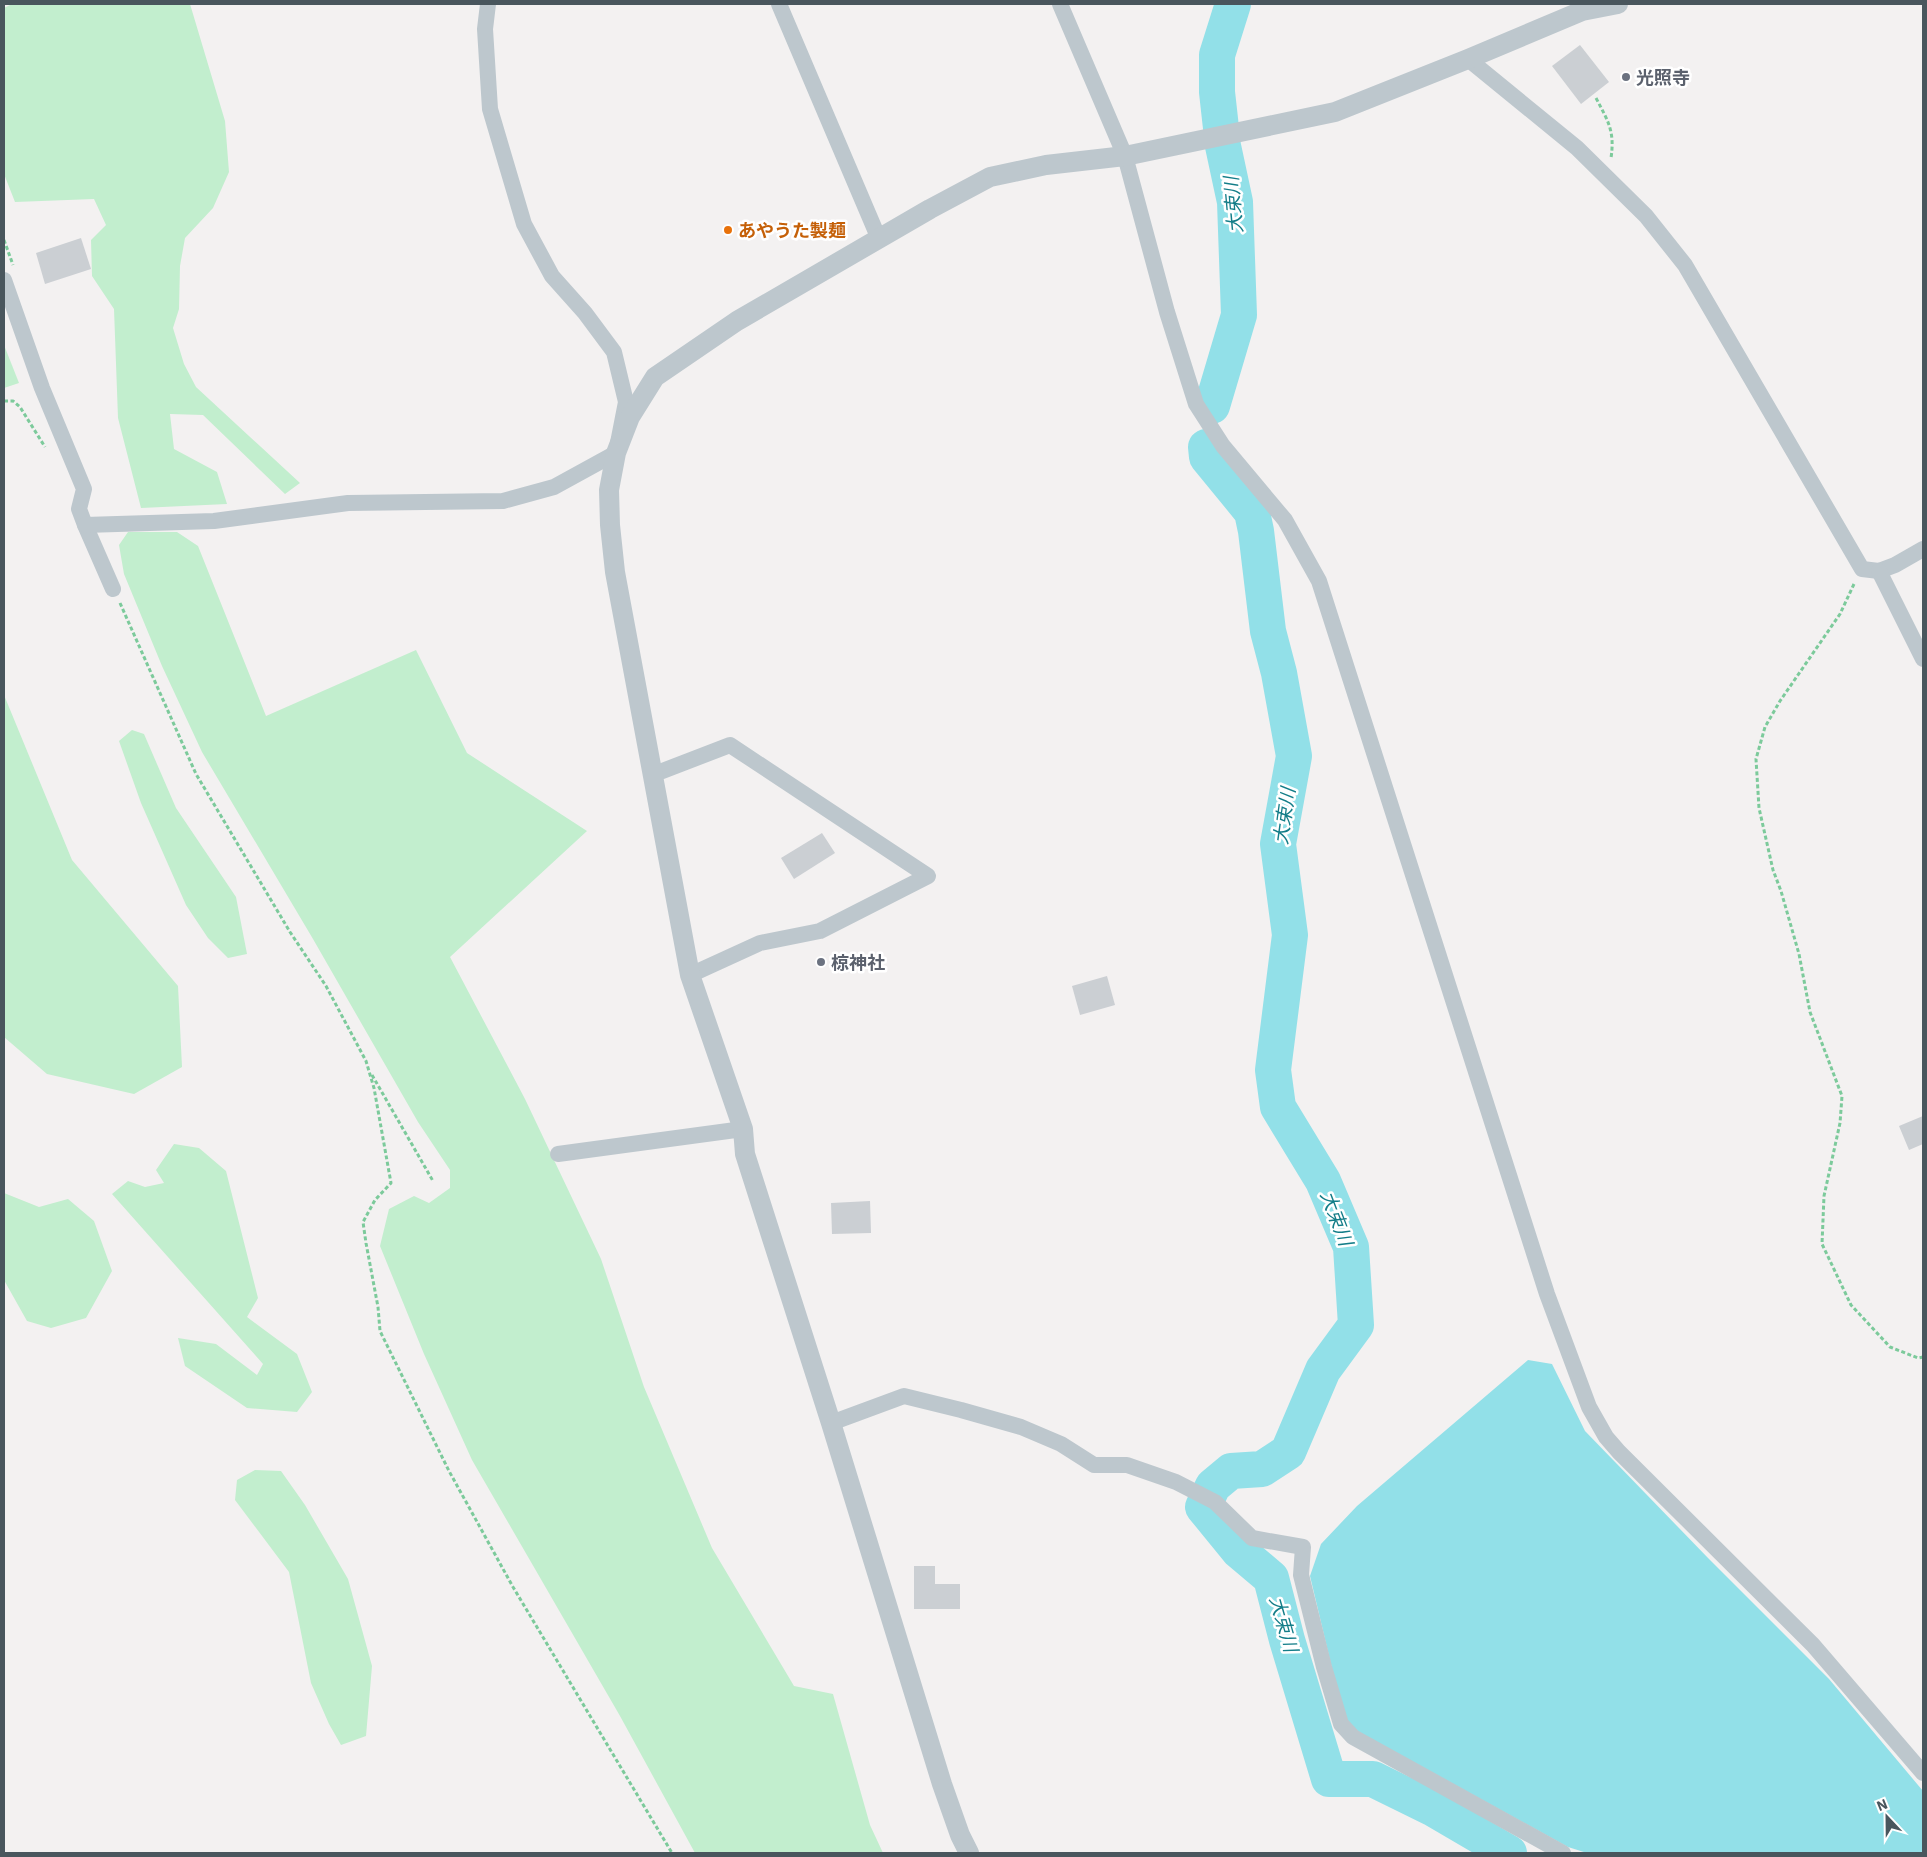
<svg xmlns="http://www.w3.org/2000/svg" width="1927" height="1857" viewBox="0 0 1927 1857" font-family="'IBM Plex Sans','Noto Sans JP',sans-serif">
	<rect width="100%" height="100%" fill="#f3f1f1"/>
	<g fill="#c2eece">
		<polygon points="12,4 190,4 225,121 229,172 213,208 185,238 180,266 179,309 173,328 184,364 196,387 300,483 285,494 203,415 170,414 174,449 217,472 227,504 141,508 118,418 114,309 92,276 91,240 106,225 94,199 15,202 4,174 4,8"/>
		<polygon points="4,345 19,383 4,388"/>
		<polygon points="128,532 177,532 198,546 266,716 416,650 467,753 587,831 450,957 525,1099 601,1259 644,1387 712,1548 794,1686 833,1694 870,1825 883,1853 695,1853 620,1716 472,1460 424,1354 380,1246 389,1209 414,1196 429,1203 450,1188 450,1170 418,1122 313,939 202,752 162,666 124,574 119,545"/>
		<polygon points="4,695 72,860 178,986 182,1067 134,1094 47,1074 4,1037"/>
		<polygon points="132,730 144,734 176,808 236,897 247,954 228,958 208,938 186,905 141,803 119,741"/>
		<polygon points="174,1144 199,1148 226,1171 258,1298 247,1317 297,1354 312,1392 297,1412 247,1408 185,1366 178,1338 216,1344 257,1375 263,1364 112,1194 128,1181 145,1187 164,1183 156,1170"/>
		<polygon points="4,1193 39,1207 68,1199 94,1221 112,1271 86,1318 51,1328 27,1321 4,1280"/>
		<polygon points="255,1470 281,1471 305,1505 348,1579 372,1666 366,1736 341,1745 329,1724 311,1683 289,1572 235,1500 237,1480"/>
	</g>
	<polygon fill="#92e0e8" points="1528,1360 1552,1364 1585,1431 1709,1559 1829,1679 1923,1791 1923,1853 1587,1853 1568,1847 1415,1763 1362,1737 1344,1719 1310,1576 1321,1544 1357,1506"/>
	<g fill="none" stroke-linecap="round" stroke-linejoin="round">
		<g stroke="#92e0e8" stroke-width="36">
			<polyline points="1212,406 1239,315 1235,202 1223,146 1217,92 1217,55 1233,4"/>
			<polyline points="1206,447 1207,457 1252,512 1256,531 1268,631 1279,673 1294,756 1278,844 1290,935 1273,1070 1278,1107 1323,1181 1351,1247 1356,1325 1323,1370 1288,1452 1262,1469 1231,1471 1213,1486 1203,1507 1239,1551 1271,1578 1287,1640 1329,1779 1373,1779 1432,1808 1509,1853"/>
		</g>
	</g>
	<g fill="#cbcfd3">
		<polygon points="1580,45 1609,82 1581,104 1552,66"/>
		<polygon points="81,238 91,269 45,284 36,253"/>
		<polygon points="822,833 835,853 794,879 781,858"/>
		<polygon points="1107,976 1115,1005 1080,1015 1072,986"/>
		<polygon points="1923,1116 1923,1144 1909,1150 1899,1126"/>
		<polygon points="870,1201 871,1233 832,1234 831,1203"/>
		<polygon points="914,1566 935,1566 935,1584 960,1584 960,1609 914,1609"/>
	</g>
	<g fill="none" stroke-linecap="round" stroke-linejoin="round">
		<g stroke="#7cca9b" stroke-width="3" stroke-dasharray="4 2.5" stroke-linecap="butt">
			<path d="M 1596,98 C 1608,121 1615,131 1611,158"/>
			<polyline points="4,240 13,265"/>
			<polyline points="4,401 13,401 20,407 45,447"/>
			<polyline points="1854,584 1840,614 1780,701 1765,727 1756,759 1759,808 1773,870 1781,891 1799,954 1810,1012 1842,1096 1840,1123 1824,1196 1822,1244 1851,1305 1890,1347 1918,1358 1923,1357"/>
			<polyline points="120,603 196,774 290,932 326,986 366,1061 374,1088 391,1183 375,1200 363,1222 366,1243 378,1307 380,1331 449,1471 513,1587 672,1853"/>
			<polyline points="372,1075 433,1181"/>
		</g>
		<g stroke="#bdc7cd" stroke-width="16">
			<polyline points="779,4 879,239"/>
			<polyline points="1060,4 1125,156 1167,312 1196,404 1223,446 1285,520 1319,581 1547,1294 1589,1407 1606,1437 1619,1452 1813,1645 1923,1773"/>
			<polyline points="1468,59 1577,148 1646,216 1685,265 1862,569 1879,571 1895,565 1923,549"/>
			<polyline points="4,280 42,388 84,489 79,509 85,525 113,589"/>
			<polyline points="85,525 214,521 348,503 503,501 554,487 616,453 626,402 614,352 585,313 552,276 524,224 490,109 485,29 488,4"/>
			<polyline points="1879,571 1923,659"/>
			<polyline points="652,775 730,745 928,876 820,931 760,943 690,975"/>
			<polyline points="558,1154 743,1129"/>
			<polyline points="831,1423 904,1396 961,1410 1021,1427 1061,1444 1094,1465 1127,1465 1176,1482 1215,1502 1252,1538 1303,1547 1301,1575 1324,1667 1341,1724 1353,1737 1563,1853"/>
		</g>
		<polyline stroke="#bdc7cd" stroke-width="20" points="969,1853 960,1835 942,1784 831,1423 745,1154 743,1129 690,975 615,572 610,525 609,490 616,453 630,417 655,377 737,321 930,209 990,177 1046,165 1125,156 1335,112 1468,59 1582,11 1618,4"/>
	</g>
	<g fill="#6b7280" stroke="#fff" stroke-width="2">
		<circle cx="1626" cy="77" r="5"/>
		<circle cx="821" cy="962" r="5"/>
	</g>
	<circle fill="#e8710a" stroke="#fff" stroke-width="2" cx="728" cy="230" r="5"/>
	<g text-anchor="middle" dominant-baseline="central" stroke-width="5" stroke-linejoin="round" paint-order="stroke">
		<g font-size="18" font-weight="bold" fill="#5b616d" stroke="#fff" text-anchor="start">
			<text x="1636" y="77">光照寺</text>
			<text x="831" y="962">椋神社</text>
		</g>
		<g font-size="18" font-weight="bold" fill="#c56008" stroke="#fff" text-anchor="start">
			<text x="738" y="230">あやうた製麺</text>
		</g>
		<g font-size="19" font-style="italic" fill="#137d88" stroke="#fff">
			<text transform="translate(1233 205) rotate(-95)">大束川</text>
			<text transform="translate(1284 816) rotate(-82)">大束川</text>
			<text transform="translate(1337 1218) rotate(69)">大束川</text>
			<text transform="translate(1284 1624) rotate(74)">大束川</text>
		</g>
	</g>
	<rect width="1927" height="1857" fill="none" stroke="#49565d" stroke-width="10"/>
	<g transform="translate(1887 1817) rotate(338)" stroke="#ffffff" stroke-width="4" paint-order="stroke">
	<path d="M0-4L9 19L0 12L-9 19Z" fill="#49565d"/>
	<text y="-8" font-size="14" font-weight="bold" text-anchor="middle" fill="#49565d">N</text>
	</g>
</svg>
